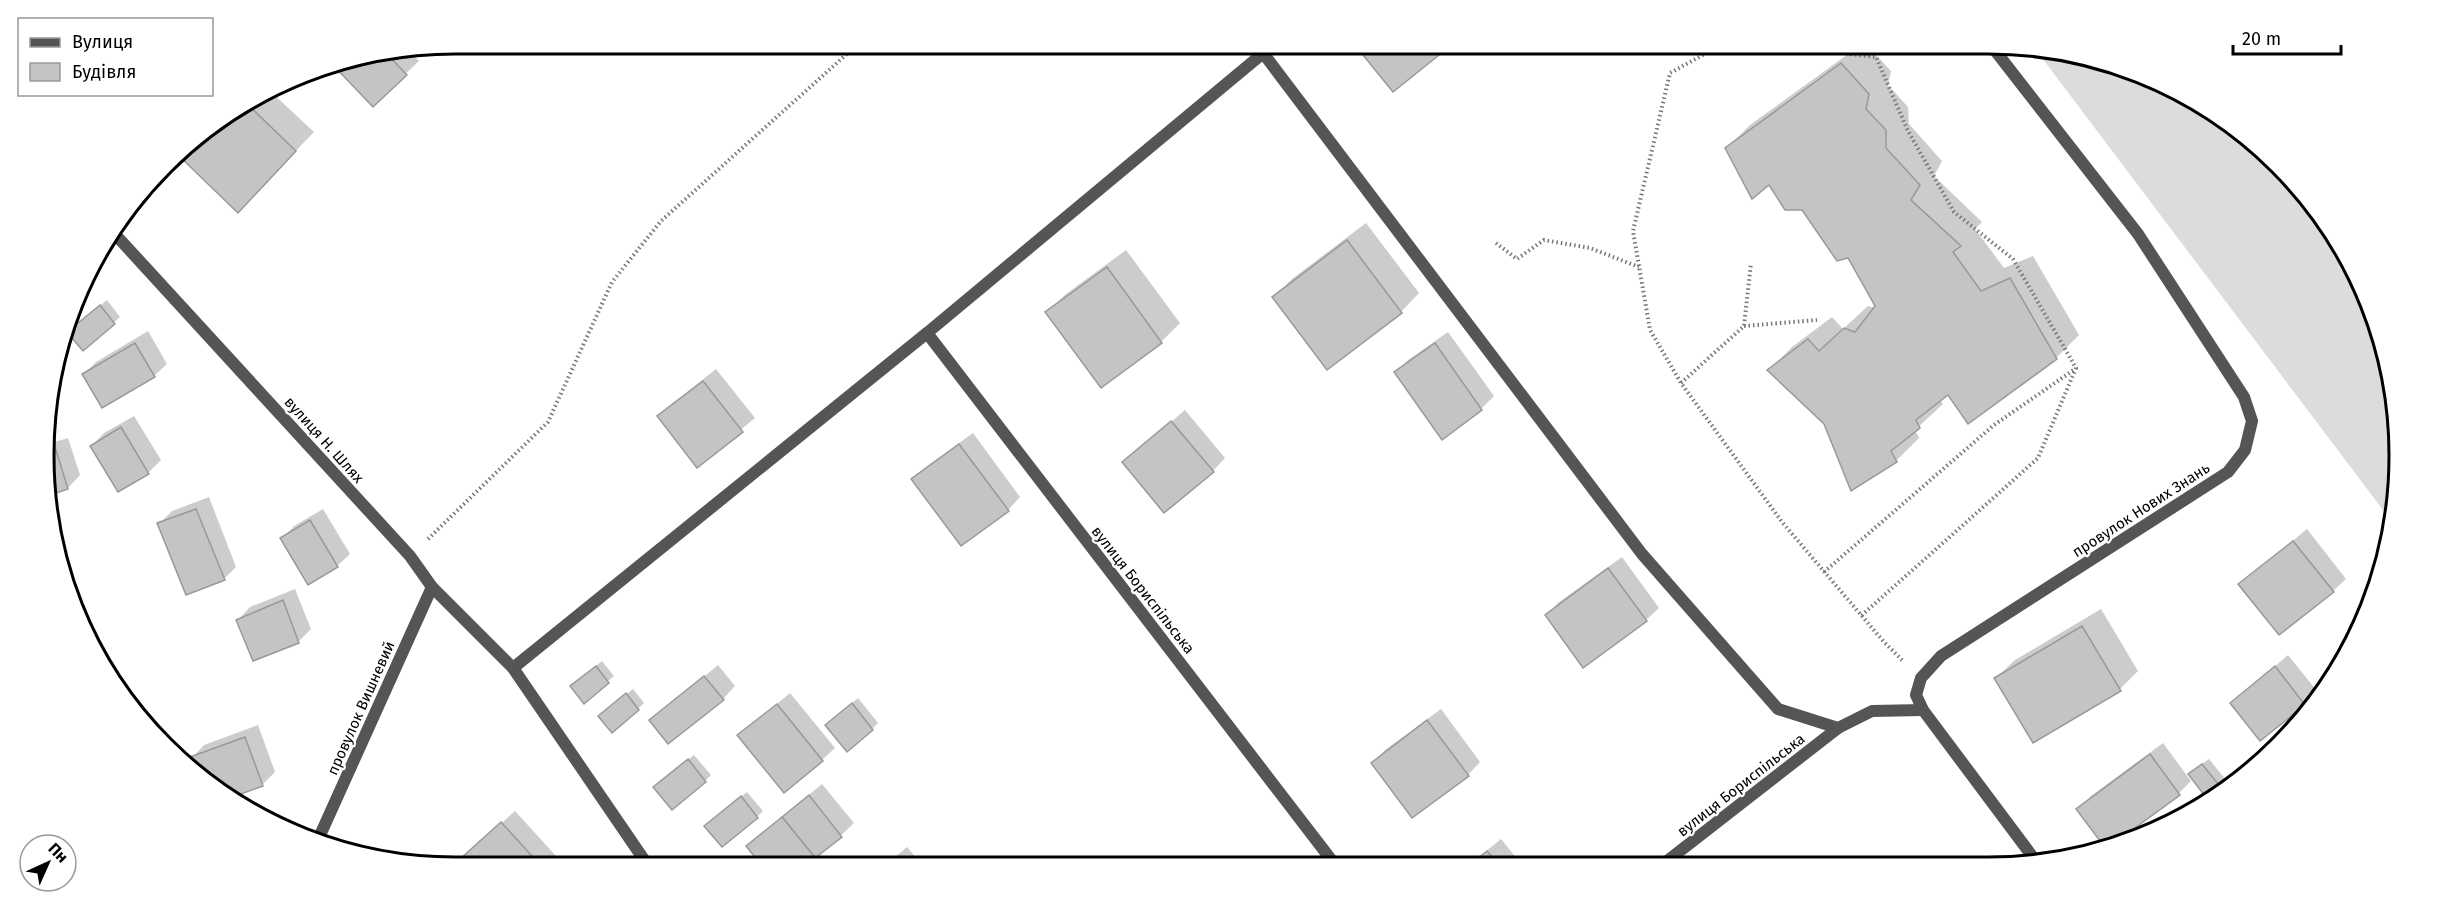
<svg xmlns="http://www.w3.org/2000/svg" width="2443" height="911" viewBox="0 0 2443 911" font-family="'Fira Sans',sans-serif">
	<rect width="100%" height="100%" fill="#fff"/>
	<polygon fill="#dcdcdc" points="2036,50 2094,58 2170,86 2239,129 2297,184 2344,250 2378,323 2396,402 2399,483 2392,522"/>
	<g fill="#0003">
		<polygon points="1356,44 1451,44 1393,90"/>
		<polygon points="1862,44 1866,44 1891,71 1888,85 1908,107 1909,124 1942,161 1934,176 1982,222 1975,229 2004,268 2033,256 2079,335 2056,358 1949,393 1940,399 1943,404 1915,430 1919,438 1896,461 1825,423 1769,370 1792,347 1832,317 1843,329 1868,306 1875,308 1877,306 1848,256 1803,208 1727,148 1750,125"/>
		<polygon points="409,51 419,61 373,105 333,64"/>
		<polygon points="269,90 314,132 256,192 178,153 184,146 250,99"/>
		<polygon points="1366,223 1419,293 1401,312 1274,297 1292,279"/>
		<polygon points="1126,250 1180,323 1161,342 1101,386 1047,312 1066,294"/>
		<polygon points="107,300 120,317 83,349 75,326"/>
		<polygon points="148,331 167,364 154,376 84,374 96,362"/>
		<polygon points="1448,332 1494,396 1481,409 1442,437 1396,373 1408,360"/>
		<polygon points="716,369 755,418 697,466 659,416 672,404"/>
		<polygon points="1185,410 1225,458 1213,471 1124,462"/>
		<polygon points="134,416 161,460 148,473 118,490 92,446 104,433"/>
		<polygon points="973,433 1020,497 1008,510 913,479 926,467"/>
		<polygon points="68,438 80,475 68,488 50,494 48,444"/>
		<polygon points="209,497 236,567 224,579 159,524 172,511"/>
		<polygon points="323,509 350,554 337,566 282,539 294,526"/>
		<polygon points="2307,529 2346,579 2333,591 2240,584"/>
		<polygon points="1622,557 1659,608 1646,620 1547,615 1559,602"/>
		<polygon points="295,589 311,629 299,641 254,659 238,620 250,607"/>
		<polygon points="2101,609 2138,671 2120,689 1996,678 2015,660"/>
		<polygon points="2288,655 2317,691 2260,739 2232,703"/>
		<polygon points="602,661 614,676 584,702 578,680"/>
		<polygon points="718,665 735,686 723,699 651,721"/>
		<polygon points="633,689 644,703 638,709 606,710"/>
		<polygon points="790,693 835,748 822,760 739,736"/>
		<polygon points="858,698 878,723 872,729 833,719"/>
		<polygon points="1441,709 1480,762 1468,775 1373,763 1385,750"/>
		<polygon points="258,725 275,772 262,785 228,797 205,783 192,758 204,745"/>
		<polygon points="2163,743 2191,781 2179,793 2113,842 2105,845 2078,809 2091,796"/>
		<polygon points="694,755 711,775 705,781 661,781"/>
		<polygon points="2209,759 2230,785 2209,799 2196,768"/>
		<polygon points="822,784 854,823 816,859 748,846"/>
		<polygon points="747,792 763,811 757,817 712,820"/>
		<polygon points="2204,798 2206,801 2173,822 2178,818"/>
		<polygon points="515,811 566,867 470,867 462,859"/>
		<polygon points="1501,839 1522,865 1469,865"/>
		<polygon points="907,847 923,866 883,867"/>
		<polygon points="1257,859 1262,866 1249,866"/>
	</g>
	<g fill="#c4c4c4" stroke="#999" stroke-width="1.5">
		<polygon points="1354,44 1446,44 1449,47 1393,92"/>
		<polygon points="388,55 407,75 373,107 332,64"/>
		<polygon points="1841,63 1869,94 1866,109 1886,130 1886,148 1920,185 1911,200 1961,246 1953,252 1981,291 2010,278 2057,359 1968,424 1948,395 1916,420 1920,428 1891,451 1897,462 1851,491 1824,424 1767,370 1808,339 1819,351 1844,328 1855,332 1875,306 1848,258 1837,261 1802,210 1785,210 1769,185 1752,199 1725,148"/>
		<polygon points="245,102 296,151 238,213 177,154 184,146"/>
		<polygon points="1347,240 1402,313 1327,370 1272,297"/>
		<polygon points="1107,267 1162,343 1101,388 1045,312"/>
		<polygon points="100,305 115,324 83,351 67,332"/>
		<polygon points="135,343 155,377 102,408 82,374"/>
		<polygon points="1435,343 1482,410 1442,440 1394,372"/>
		<polygon points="703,381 743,432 697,468 657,416"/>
		<polygon points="1171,421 1214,472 1164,513 1122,462"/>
		<polygon points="121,427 149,474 118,492 90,446"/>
		<polygon points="959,444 1009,511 961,546 911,479"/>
		<polygon points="56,450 68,489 50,495 49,452"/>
		<polygon points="196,509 225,580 186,595 157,523"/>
		<polygon points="310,520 338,567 308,585 280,538"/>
		<polygon points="2293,541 2334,592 2279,635 2238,584"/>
		<polygon points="1608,568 1647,621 1583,668 1545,615"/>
		<polygon points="283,600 299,643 253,661 236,620"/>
		<polygon points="2082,626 2121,691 2033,743 1994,678"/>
		<polygon points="596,666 609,683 584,704 570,686"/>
		<polygon points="2275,666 2305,705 2260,741 2230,703"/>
		<polygon points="704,676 724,700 668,744 649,720"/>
		<polygon points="626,693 639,710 612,733 598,716"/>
		<polygon points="852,703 873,730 847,752 825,725"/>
		<polygon points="777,704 823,761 784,793 737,735"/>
		<polygon points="1427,720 1469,776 1412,818 1371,763"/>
		<polygon points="245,737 263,786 230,798 205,783 195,772 190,757"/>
		<polygon points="2150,754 2180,795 2117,841 2103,845 2076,809"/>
		<polygon points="688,759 706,782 672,810 653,787"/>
		<polygon points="2202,764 2223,790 2208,800 2188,774"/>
		<polygon points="809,795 842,837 815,858 782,817"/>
		<polygon points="741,796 758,818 722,847 704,826"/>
		<polygon points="782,817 817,860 808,867 763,867 746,846"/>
		<polygon points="501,822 542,867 468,867 460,859"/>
		<polygon points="1487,851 1499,865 1470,865"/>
	</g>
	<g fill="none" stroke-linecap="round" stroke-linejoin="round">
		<g stroke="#777" stroke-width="4" stroke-dasharray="1.5 3" stroke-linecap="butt">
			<polyline points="1723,44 1670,73 1633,231 1650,330 1681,383 1782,522 1884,642 1903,661"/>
			<polyline points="1822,44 1832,52 1876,57 1908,131 1954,212 2013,259 2076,368 2038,458 1861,616"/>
			<polyline points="1496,243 1517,259 1544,240 1590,248 1639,267"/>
			<polyline points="1744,326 1817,320"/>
			<polyline points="1681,383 1744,326 1751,263"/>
			<polyline points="428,539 548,422 612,282 661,221 858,44"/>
			<polyline points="1824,572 1994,425 2075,369"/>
		</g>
		<g stroke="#555" stroke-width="12">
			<polyline points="1274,44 927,333 1336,866"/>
			<polyline points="1990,44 2138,234 2244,397 2252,421 2245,450 2228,472 1941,656 1921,678 1916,695 1923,710 2038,864"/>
			<polyline points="1263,53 1642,554 1778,709 1838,728 1872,711 1923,710"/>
			<polyline points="113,232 410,556 432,587 513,668 649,867"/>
			<polyline points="513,668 927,333"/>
			<polyline points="317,842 432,587"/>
			<polyline points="1662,865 1838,728"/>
		</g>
	</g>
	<g text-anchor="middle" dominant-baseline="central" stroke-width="4.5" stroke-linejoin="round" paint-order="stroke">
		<g font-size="15" fill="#000" stroke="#fff">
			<text transform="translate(324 440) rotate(48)">вулиця Н. Шлях</text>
			<text transform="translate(2141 510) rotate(-33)">провулок Нових Знань</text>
			<text transform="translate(1143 590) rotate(52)">вулиця Бориспільська</text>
			<text transform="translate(361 708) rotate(-66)">провулок Вишневий</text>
			<text transform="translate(1741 785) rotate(-38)">вулиця Бориспільська</text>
		</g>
	</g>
	<path d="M0 0H2443V911H0ZM455 54H1988A401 401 0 0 1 2389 455V456A401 401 0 0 1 1988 857H455A401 401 0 0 1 54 456V455A401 401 0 0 1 455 54Z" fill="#fff" fill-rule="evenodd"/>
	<path fill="none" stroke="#000" stroke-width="3" d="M455 54H1988A401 401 0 0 1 2389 455V456A401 401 0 0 1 1988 857H455A401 401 0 0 1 54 456V455A401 401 0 0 1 455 54Z"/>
	<rect x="18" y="18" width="195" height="78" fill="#ffffff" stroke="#999999" stroke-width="1.5"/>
	<rect x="30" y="38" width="30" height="9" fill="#555555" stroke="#999999" stroke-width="1.5"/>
	<text x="72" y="48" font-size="18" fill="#000000">Вулиця</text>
	<rect x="30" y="63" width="30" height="18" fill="#c4c4c4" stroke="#999999" stroke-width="1.5"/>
	<text x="72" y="78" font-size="18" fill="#000000">Будівля</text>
	<g transform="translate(48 863) rotate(45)"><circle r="28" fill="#ffffff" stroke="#999999" stroke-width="1.5"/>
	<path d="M0-4.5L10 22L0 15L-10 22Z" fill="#000000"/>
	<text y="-9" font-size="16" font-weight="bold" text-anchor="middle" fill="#000000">Пн</text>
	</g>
	<path d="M2233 45v9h108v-9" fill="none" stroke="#000000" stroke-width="3"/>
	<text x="2242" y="45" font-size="18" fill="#000000" stroke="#ffffff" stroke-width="4.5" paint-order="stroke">20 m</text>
</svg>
